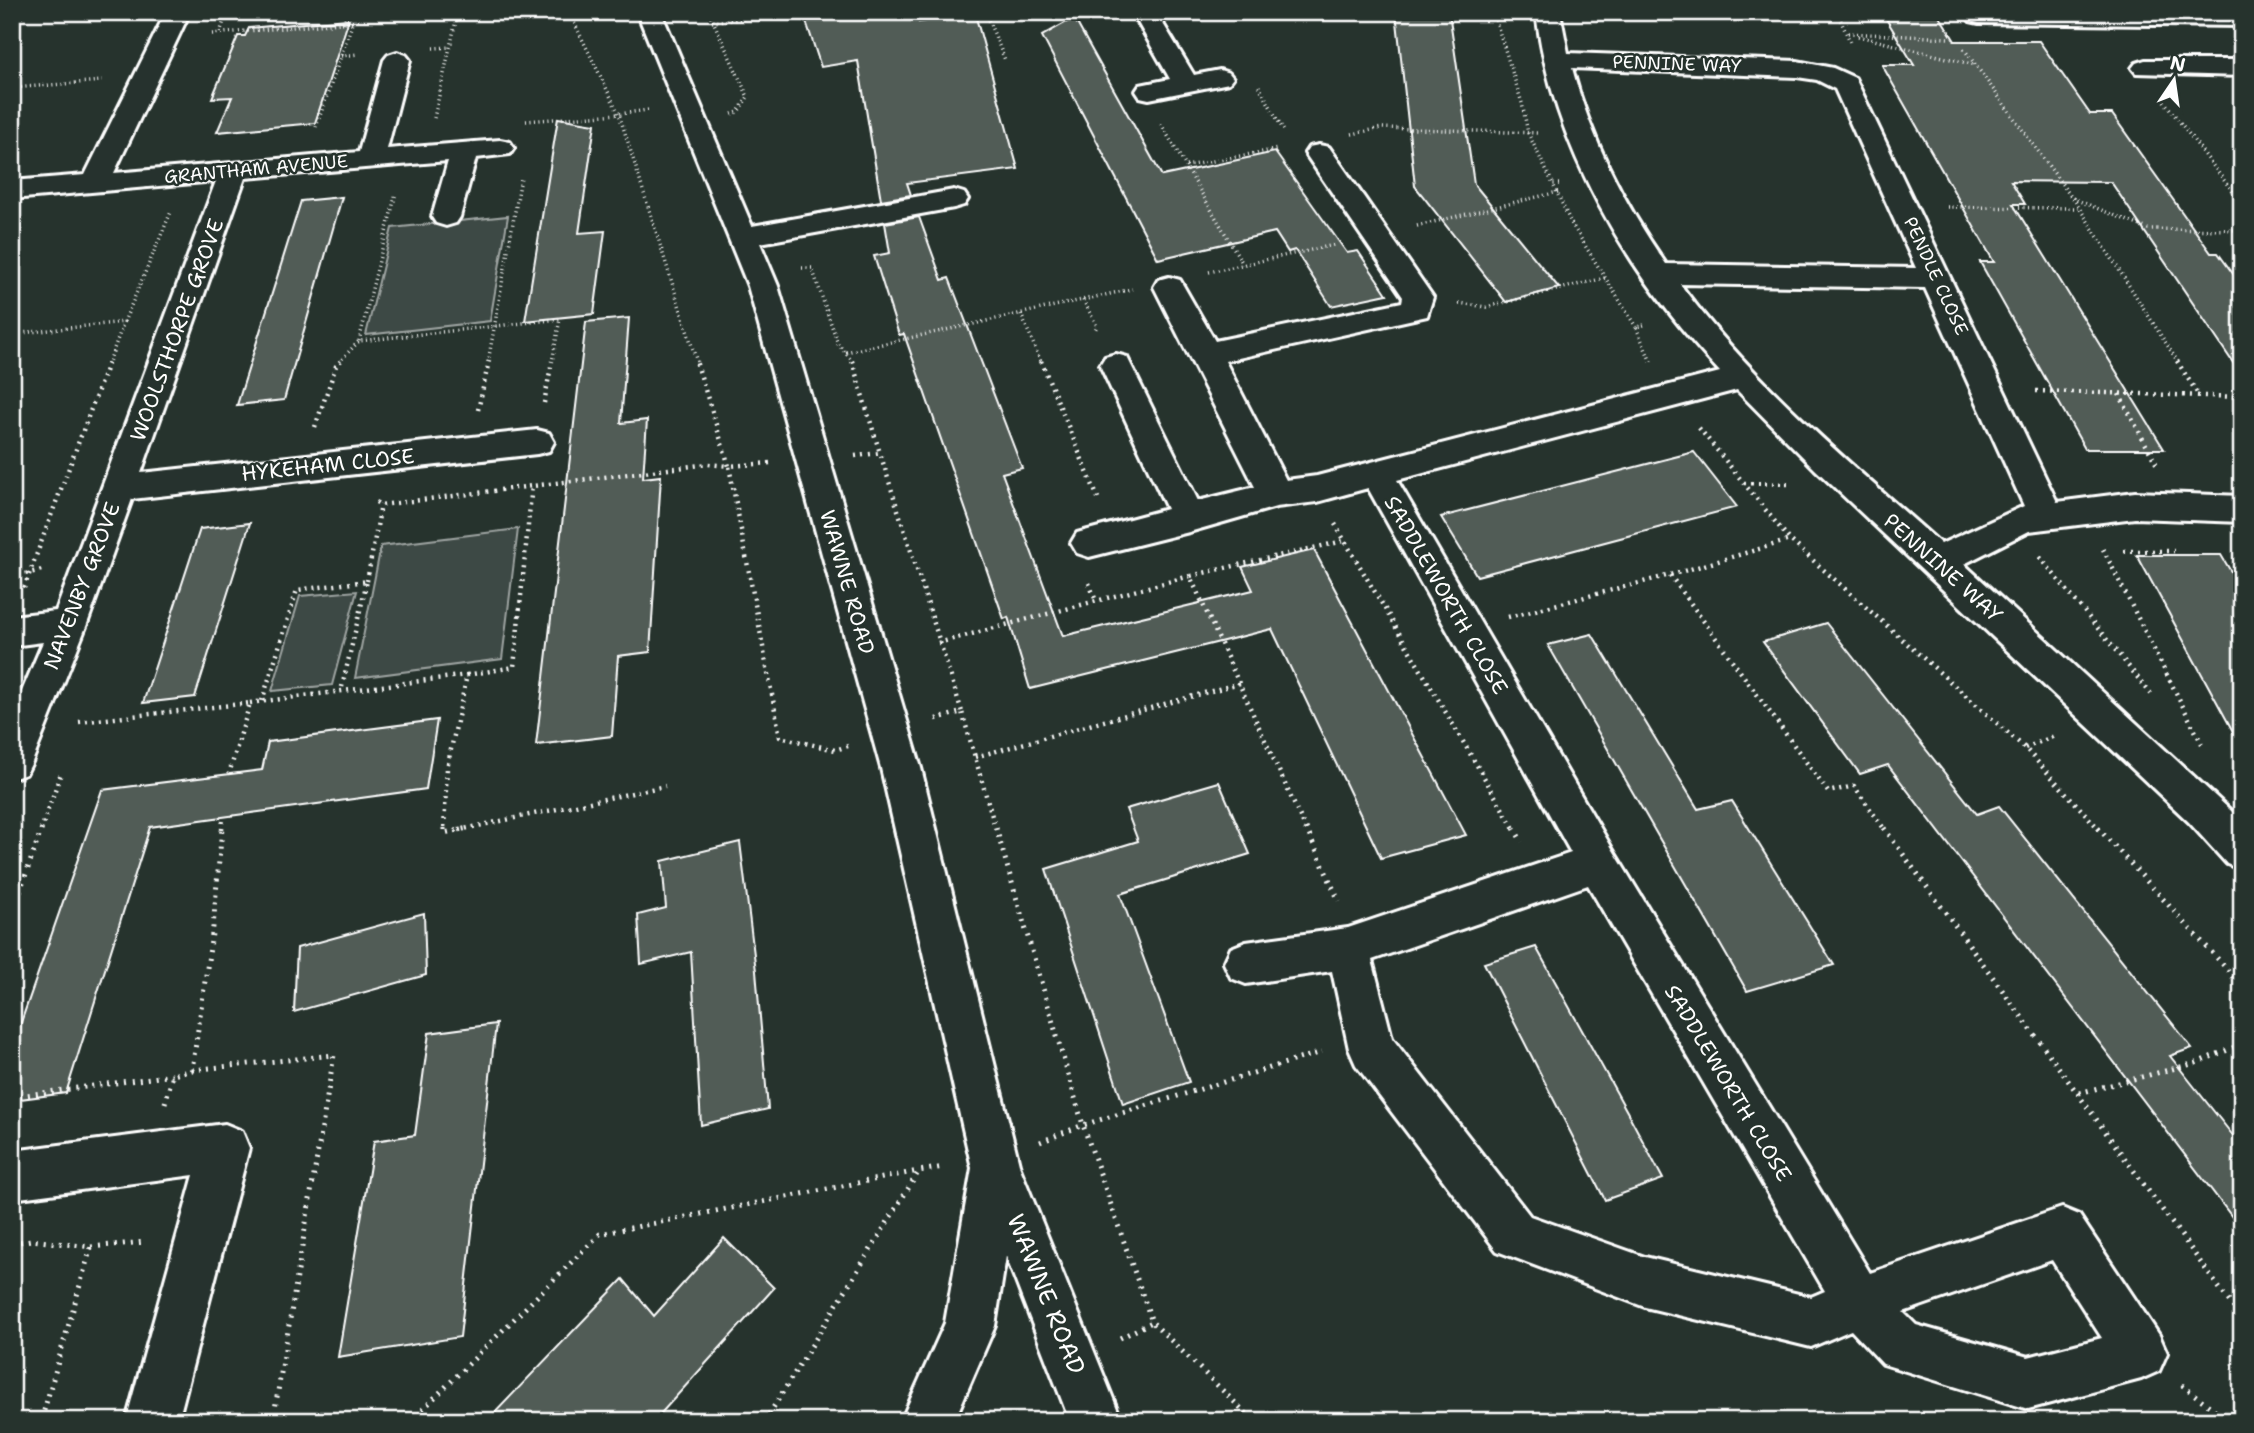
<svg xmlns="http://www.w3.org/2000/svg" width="2254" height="1433" viewBox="0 0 2254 1433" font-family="'Shantell Sans',sans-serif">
	<rect width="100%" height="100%" fill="#26332d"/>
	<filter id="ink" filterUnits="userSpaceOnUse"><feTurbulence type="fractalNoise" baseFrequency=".0143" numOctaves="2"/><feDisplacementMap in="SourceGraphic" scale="14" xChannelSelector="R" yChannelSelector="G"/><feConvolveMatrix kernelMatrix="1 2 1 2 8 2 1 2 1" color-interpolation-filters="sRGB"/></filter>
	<g filter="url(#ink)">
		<g fill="#3e4944" stroke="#9ea4a2" stroke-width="2">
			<polygon points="508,216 490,321 366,335 392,228"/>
			<polygon points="518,529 502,659 355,678 381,546"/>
			<polygon points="357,591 332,685 272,691 300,596"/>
		</g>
		<g fill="#515c57" stroke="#fff" stroke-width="2">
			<polygon points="803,12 918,12 919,22 975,14 1018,169 907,183 911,195 881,200 858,61 821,67"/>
			<polygon points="1396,12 1449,12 1474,184 1559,288 1506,302 1415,186"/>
			<polygon points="1882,12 1937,12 1955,41 2039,41 2090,114 2112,114 2211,253 2218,253 2242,286 2242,376 2111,182 2011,181 2025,204 2013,204 2164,449 2085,449 1980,262 1994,262 1882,65 1914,65"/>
			<polygon points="1074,18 1162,176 1275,152 1347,253 1358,251 1387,294 1331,306 1295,250 1288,252 1275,232 1158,259 1042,36"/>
			<polygon points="349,19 315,123 217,132 232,97 212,98 238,36 245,36 249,28"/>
			<polygon points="558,118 595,124 579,233 605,231 594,314 525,321"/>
			<polygon points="342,197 284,400 237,405 301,201"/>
			<polygon points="919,217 942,280 949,278 1022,468 1002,473 1063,636 1253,590 1242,567 1314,550 1466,835 1381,858 1272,629 1030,689 1008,617 1004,619 904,334 899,335 874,256 890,253 885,223"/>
			<polygon points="629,318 621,423 647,420 643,478 661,476 650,652 618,656 612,736 536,745 586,322"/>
			<polygon points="1694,452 1737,507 1477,576 1441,517"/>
			<polygon points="250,523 195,697 143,703 200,529"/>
			<polygon points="2137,555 2221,555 2242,590 2242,748"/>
			<polygon points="1826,623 1977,814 1999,806 2192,1048 2170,1056 2242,1147 2242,1230 1888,765 1860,774 1763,642"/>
			<polygon points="1592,634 1698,809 1732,801 1834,965 1747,991 1548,645"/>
			<polygon points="437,720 426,789 150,827 66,1093 12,1100 12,1048 102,790 262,770 268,742"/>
			<polygon points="1219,782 1250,854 1120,894 1189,1082 1123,1104 1046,869 1138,841 1126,809"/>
			<polygon points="740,842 756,971 768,1109 701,1125 691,952 641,964 638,915 666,908 662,861"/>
			<polygon points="424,913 426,975 294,1012 297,948"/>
			<polygon points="1536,947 1630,1117 1663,1179 1605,1200 1484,963"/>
			<polygon points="496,1024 460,1337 338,1357 374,1141 415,1135 429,1033"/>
			<polygon points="724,1238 774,1288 654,1421 487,1421 623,1279 654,1316"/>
		</g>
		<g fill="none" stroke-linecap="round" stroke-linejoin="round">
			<g stroke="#fff" stroke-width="6">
				<g id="minor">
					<polygon points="166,12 190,12 114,173 359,152 384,60 388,55 397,52 406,55 410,60 387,149 500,140 510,142 514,148 510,154 476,158 460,217 456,223 446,226 436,223 432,217 448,161 245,178 141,473 537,430 549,433 554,442 549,451 537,454 132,499 87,624 32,762 26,774 12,779 12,715 43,642 12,646 12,616 56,611 216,181 12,199 12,181 85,175"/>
					<polygon points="637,12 661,12 752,226 954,190 964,193 968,199 964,205 954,208 760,243 778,286 921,768 1020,1168 1122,1421 1070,1421 1006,1256 995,1326 954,1421 901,1421 945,1323 972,1168 881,768 748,286"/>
					<polygon points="1132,12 1156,12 1194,75 1220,70 1229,73 1233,78 1229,83 1149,99 1140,97 1136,91 1140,85 1170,79"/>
					<path d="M 1536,12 L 1560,12 L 1568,53 L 1797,61 L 1833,68 L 1855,78 L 2057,502 L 2135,492 L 2242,496 L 2242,522 L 2135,518 L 2029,531 L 1964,564 L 2242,821 L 2242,870 L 2227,864 L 2189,822 L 1815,469 L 1737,390 L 1397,480 L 1613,850 L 1870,1273 L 2062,1208 L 2079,1215 L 2159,1335 L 2167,1353 L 2159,1371 L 2141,1379 L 2028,1409 L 1883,1364 L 1851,1330 L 1811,1347 L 1645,1307 L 1497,1251 L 1356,1065 L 1349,1049 L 1332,971 L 1246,984 L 1231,978 L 1224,963 L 1231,948 L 1246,942 L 1348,928 L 1571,853 L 1368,488 L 1317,502 L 1276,507 L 1189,532 L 1089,557 L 1077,553 L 1071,543 L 1077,533 L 1167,509 L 1100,365 L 1105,357 L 1116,354 L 1127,357 L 1198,501 L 1255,487 L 1154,287 L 1158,280 L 1169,277 L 1180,280 L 1215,341 L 1402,302 L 1403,297 L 1305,153 L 1309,147 L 1319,145 L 1329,147 L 1433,297 L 1427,316 L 1225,361 L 1286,480 L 1317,476 L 1720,372 C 1628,274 1552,147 1536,12 ZM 1572,68 L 1797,77 L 1817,80 L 1835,89 L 1916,268 L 1666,264 C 1624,204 1591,139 1572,68 ZM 1680,284 L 1925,288 L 2024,506 L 1941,544 C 1850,463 1753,383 1680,284 ZM 1588,885 L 1825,1291 L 1811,1297 L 1645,1257 L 1530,1216 L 1392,1038 L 1372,960 ZM 2052,1260 L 2102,1338 L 2028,1357 L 1916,1325 L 1903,1312 Z"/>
					<polygon points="1969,12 2242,12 2242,26 1979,23 1970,21 1967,16"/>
					<polygon points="2145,60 2242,60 2242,76 2136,73 2132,68 2136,63"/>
					<polygon points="225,1124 242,1131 249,1148 178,1421 126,1421 194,1175 12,1199 12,1151"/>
				</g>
			</g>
			<g stroke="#fff" stroke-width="3.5" stroke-dasharray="1 3.5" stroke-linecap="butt">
				<polyline points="709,12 748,97 738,112 732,114"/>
				<polyline points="985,12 1005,60"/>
				<polyline points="1493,12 1522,103 1528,133 1553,184"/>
				<polyline points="1837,12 1851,44"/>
				<polyline points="712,22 807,12"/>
				<polyline points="344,23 347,12"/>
				<polyline points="12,33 24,12"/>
				<polyline points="220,33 227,12"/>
				<polyline points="1848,33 1948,38"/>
				<polyline points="212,34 353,22 316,127"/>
				<polyline points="1858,36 1975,65"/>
				<polyline points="433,48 450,47"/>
				<polyline points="1964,49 2072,198 2148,229 2242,230"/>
				<polyline points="341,56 358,54"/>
				<polyline points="1259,86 1285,133"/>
				<polyline points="12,88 102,81"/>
				<polyline points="2164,101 2242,204"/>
				<polyline points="648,110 619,114 697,362"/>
				<polyline points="434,118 458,12"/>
				<polyline points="526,121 619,114 569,12"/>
				<polyline points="1161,124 1243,264"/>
				<polyline points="1352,134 1382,128 1539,133"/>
				<polyline points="1186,166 1278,149"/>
				<polyline points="1559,184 1553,184 1571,223 1636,327"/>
				<polyline points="2073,198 2178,362"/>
				<polyline points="1947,207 2078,208"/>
				<polyline points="1417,226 1558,192"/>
				<polyline points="802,268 812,268 838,344 853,362"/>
				<polyline points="1209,272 1334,245"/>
				<polyline points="1083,300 1097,326 1095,330"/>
				<polyline points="1459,303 1486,307 1605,278"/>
				<polyline points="1021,314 1041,362"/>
				<polyline points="124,322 171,212"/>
				<polyline points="1644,325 1636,327 1651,362"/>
				<polyline points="12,334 124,322 109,362"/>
				<polyline points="359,341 396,193"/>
				<polyline points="846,352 1132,289"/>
				<polyline points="339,362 359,341 560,319 552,362"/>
				<polyline points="488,362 521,178"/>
			</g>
			<g stroke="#fff" stroke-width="4.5" stroke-dasharray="2 5" stroke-linecap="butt">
				<polyline points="852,361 880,453"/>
				<polyline points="1041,361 1098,498"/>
				<polyline points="2177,361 2199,396"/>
				<polyline points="2036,391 2242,397"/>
				<polyline points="2119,394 2158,467"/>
				<polyline points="544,403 552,361"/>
				<polyline points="478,410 489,361"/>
				<polyline points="315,427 336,366 341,361"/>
				<polyline points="1699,428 1790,540 2025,748 2100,830"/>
				<polyline points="855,456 880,453 962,712"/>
				<polyline points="770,463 729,466 780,737 835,750 848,746"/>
				<polyline points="1744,483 1791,484"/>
				<polyline points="376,502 381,505 708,464 729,466 696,361"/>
				<polyline points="1335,524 1515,830"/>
				<polyline points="2103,549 2202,744"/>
				<polyline points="2124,551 2174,551"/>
				<polyline points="2040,557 2151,694"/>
				<polyline points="1670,575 1828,792 1854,786 1885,830"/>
				<polyline points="12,577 42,570"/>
				<polyline points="367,581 381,505"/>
				<polyline points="1089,583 1096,601"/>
				<polyline points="24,588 109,361"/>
				<polyline points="1508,617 1670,575 1790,540"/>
				<polyline points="938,643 1190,576"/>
				<polyline points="467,675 514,667 532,485"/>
				<polyline points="262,701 297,590 367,581 342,687"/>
				<polyline points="250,703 467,675 447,768 444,830"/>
				<polyline points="936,719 962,712 996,830"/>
				<polyline points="79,722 250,703 229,774"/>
				<polyline points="2025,748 2057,735"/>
				<polyline points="975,757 1240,683"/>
				<polyline points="41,830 61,773"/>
				<polyline points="222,830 223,817"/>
				<polyline points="459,830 665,786"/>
				<polyline points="1306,830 1190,576 1344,541"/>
			</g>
			<g stroke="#fff" stroke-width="5" stroke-dasharray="2 6" stroke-linecap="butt">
				<polyline points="444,828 444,833 468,828"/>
				<polyline points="996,828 1083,1125 1152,1322 1254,1421"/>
				<polyline points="1306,828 1339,901"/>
				<polyline points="1514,828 1522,842"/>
				<polyline points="1884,828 2242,1319"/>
				<polyline points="2098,828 2228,970 2242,991"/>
				<polyline points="12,914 42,828"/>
				<polyline points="192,1070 334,1055 273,1421"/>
				<polyline points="2079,1093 2196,1063 2242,1044"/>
				<polyline points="12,1097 173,1075"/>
				<polyline points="165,1103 173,1075 192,1070 213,927 222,828"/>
				<polyline points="1040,1142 1083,1125 1322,1052"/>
				<polyline points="12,1243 31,1240 91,1247 41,1421"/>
				<polyline points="91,1247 145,1242"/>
				<polyline points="1120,1338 1152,1322"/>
				<polyline points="2182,1385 2229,1421"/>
				<polyline points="411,1421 600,1234 918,1171"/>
				<polyline points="765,1421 919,1171 944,1167"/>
			</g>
			<use href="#minor" fill="#26332d" fill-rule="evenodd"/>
		</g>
	</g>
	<g text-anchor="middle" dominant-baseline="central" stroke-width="5" stroke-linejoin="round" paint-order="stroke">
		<g font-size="18" fill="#fff" stroke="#26332d">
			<text transform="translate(1677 64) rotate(2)">PENNINE WAY</text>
			<text transform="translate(256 169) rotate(-5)">GRANTHAM AVENUE</text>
			<text transform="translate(1936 276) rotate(65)">PENDLE CLOSE</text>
		</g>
		<g font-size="21" fill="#fff" stroke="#26332d">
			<text transform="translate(177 330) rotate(-70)">WOOLSTHORPE GROVE</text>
			<text transform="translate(328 465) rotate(-6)">HYKEHAM CLOSE</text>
			<text transform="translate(1943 568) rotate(42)">PENNINE WAY</text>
			<text transform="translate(847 582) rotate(74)">WAWNE ROAD</text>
			<text transform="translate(82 586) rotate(-69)">NAVENBY GROVE</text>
			<text transform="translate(1446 595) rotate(60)">SADDLEWORTH CLOSE</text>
			<text transform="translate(1728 1083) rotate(59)">SADDLEWORTH CLOSE</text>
		</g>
		<g font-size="24" fill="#fff" stroke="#26332d">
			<text transform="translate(1046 1294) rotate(68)">WAWNE ROAD</text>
		</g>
	</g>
	<rect width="2254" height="1433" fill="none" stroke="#26332d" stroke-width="42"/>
	<rect x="21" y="21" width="2212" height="1391" fill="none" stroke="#fff" stroke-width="2.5" filter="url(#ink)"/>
	<g transform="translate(2174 80) rotate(13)" stroke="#26332d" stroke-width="5" paint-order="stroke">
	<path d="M0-5L12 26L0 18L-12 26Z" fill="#ffffff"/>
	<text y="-10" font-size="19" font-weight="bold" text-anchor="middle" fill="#ffffff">N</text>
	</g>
</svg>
